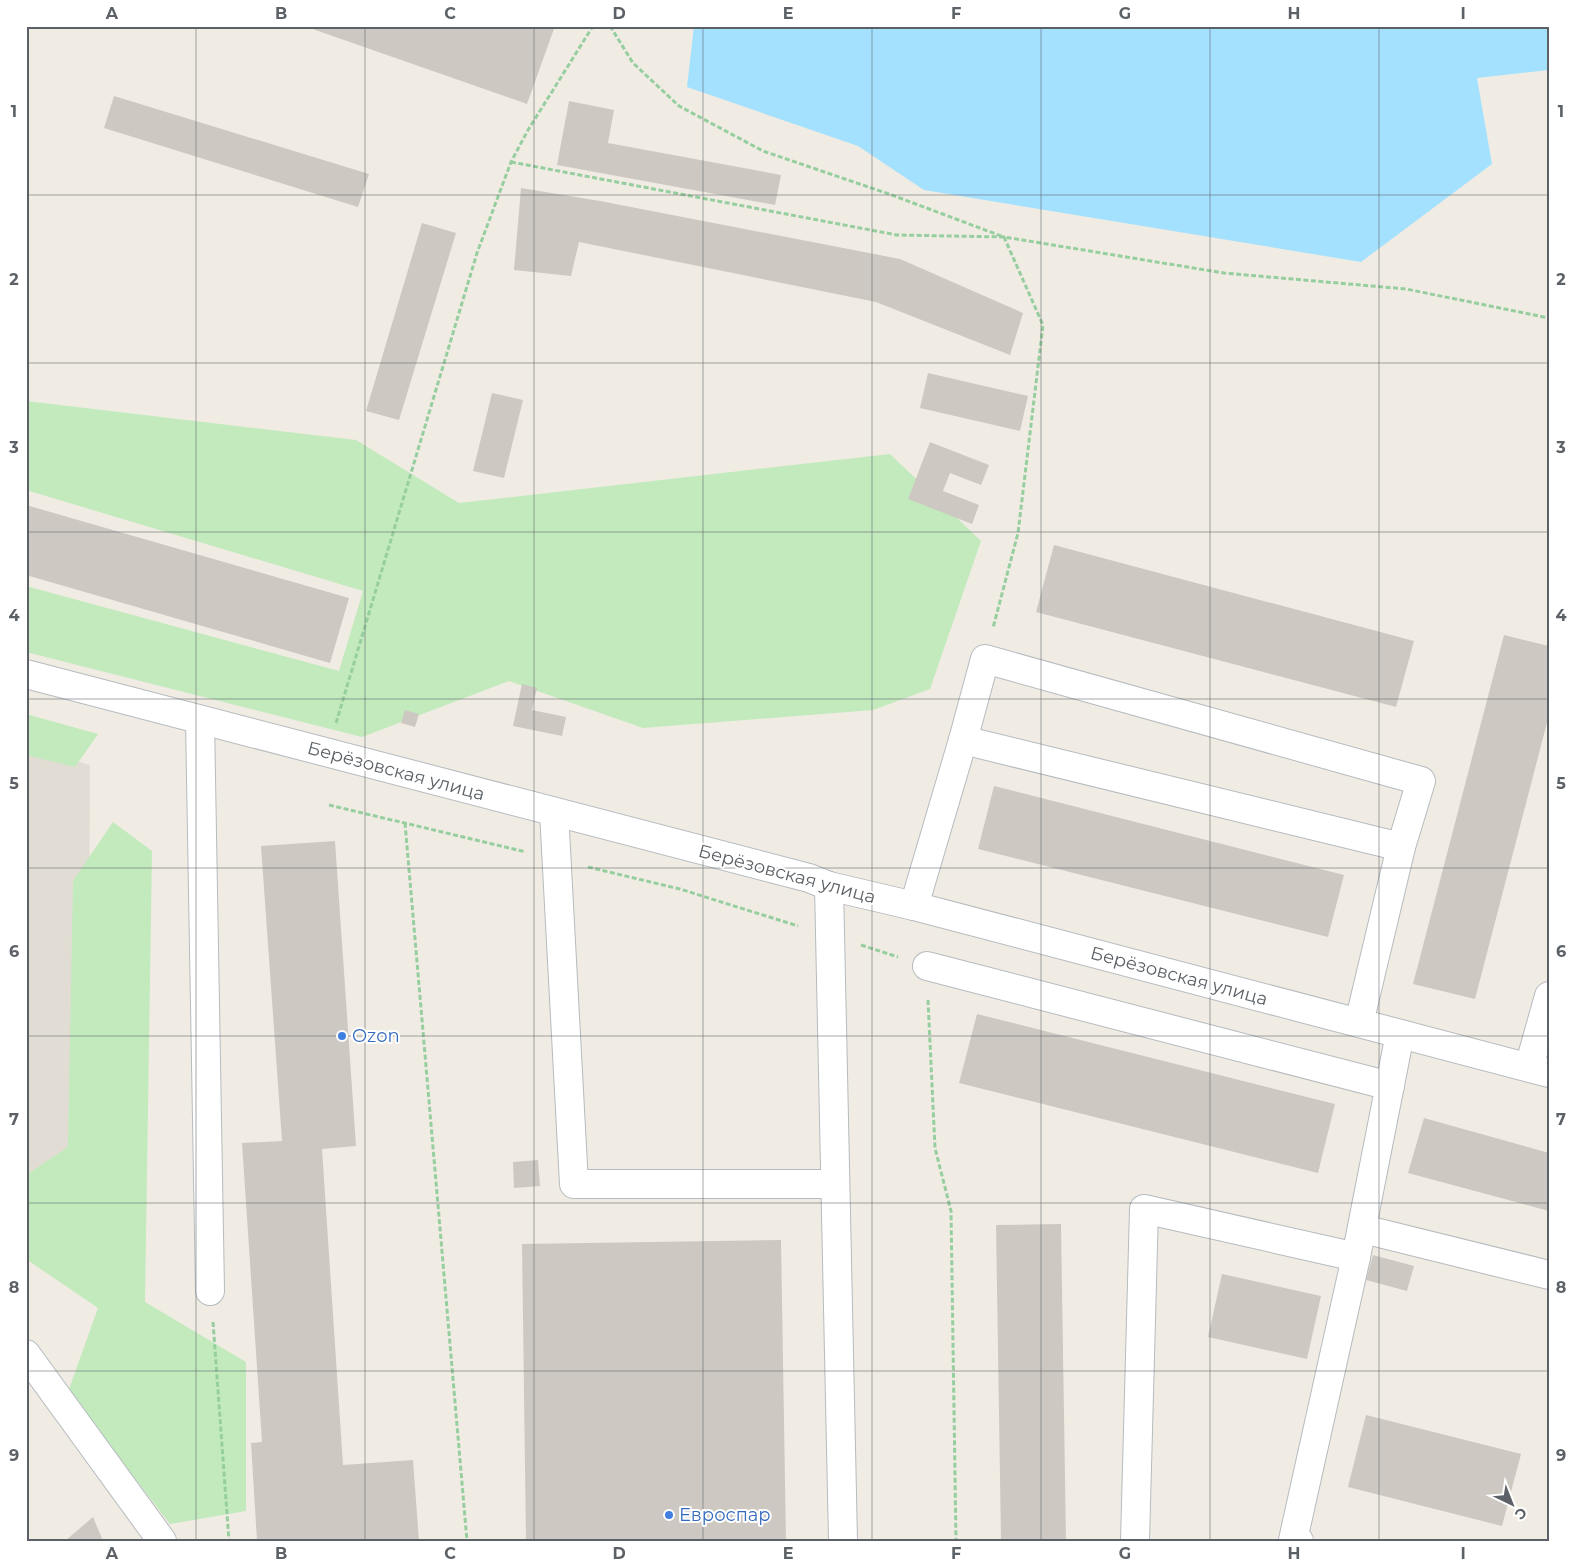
<svg xmlns="http://www.w3.org/2000/svg" width="1575" height="1567" viewBox="0 0 1575 1567" font-family="Montserrat,sans-serif">
	<rect width="100%" height="100%" fill="#f0ece3"/>
	<polygon fill="#e2ddd4" points="26,747 90,765 88,1161 26,1204"/>
	<g fill="#c2eabd">
		<polygon points="26,401 356,440 459,503 890,454 981,541 930,689 873,710 643,728 509,681 362,737 26,652 26,586 339,671 363,591 26,490"/>
		<polygon points="26,714 98,734 75,767 26,755"/>
		<polygon points="113,822 152,851 145,1302 246,1362 246,1511 170,1524 68,1392 98,1308 26,1259 26,1175 68,1147 73,881"/>
	</g>
	<polygon fill="#a4e1ff" points="694,26 1549,26 1549,70 1477,78 1492,164 1361,262 924,190 858,146 687,87"/>
	<g fill="#cdc9c2">
		<polygon points="304,26 555,26 527,104"/>
		<polygon points="114,96 369,174 358,207 104,128"/>
		<polygon points="569,101 614,110 608,143 781,175 775,205 557,165"/>
		<polygon points="521,188 600,201 900,259 1023,313 1010,355 876,302 579,242 571,276 514,270"/>
		<polygon points="422,223 456,233 399,420 366,411"/>
		<polygon points="928,373 1028,396 1020,431 920,408"/>
		<polygon points="492,393 523,400 504,478 473,471"/>
		<polygon points="930,442 989,465 981,485 950,473 943,491 979,505 972,524 908,499"/>
		<polygon points="26,505 349,598 330,663 26,575"/>
		<polygon points="1054,545 1414,641 1396,707 1036,612"/>
		<polygon points="1504,635 1549,646 1549,715 1475,999 1413,984"/>
		<polygon points="522,684 537,688 532,710 566,717 562,736 513,726"/>
		<polygon points="405,710 419,714 415,727 401,723"/>
		<polygon points="994,786 1344,875 1328,937 978,849"/>
		<polygon points="335,841 356,1146 322,1149 343,1465 413,1460 419,1541 257,1541 251,1443 262,1442 242,1143 282,1141 261,846"/>
		<polygon points="977,1014 1335,1104 1318,1173 959,1083"/>
		<polygon points="1424,1118 1549,1153 1549,1211 1408,1173"/>
		<polygon points="538,1160 540,1186 514,1188 513,1162"/>
		<polygon points="1061,1224 1066,1541 1001,1541 996,1225"/>
		<polygon points="781,1240 786,1541 526,1541 522,1244"/>
		<polygon points="1373,1255 1414,1266 1407,1291 1366,1280"/>
		<polygon points="1222,1274 1321,1296 1307,1359 1208,1337"/>
		<polygon points="1366,1415 1521,1454 1502,1526 1348,1487"/>
		<polygon points="93,1517 103,1541 65,1541"/>
	</g>
	<g fill="none" stroke-linecap="round" stroke-linejoin="round">
		<g stroke="#b6bbbf" stroke-width="30">
			<g id="minor">
				<polyline points="26,674 809,878 829,886 914,906 1549,1073"/>
				<polyline points="200,720 210,1291"/>
				<polyline points="963,740 985,659 1421,781 1401,847"/>
				<polyline points="554,812 574,1184 835,1184"/>
				<polyline points="829,886 843,1541"/>
				<polyline points="914,906 963,740 1401,847 1359,1023"/>
				<polyline points="927,966 1390,1086"/>
				<polyline points="1529,1067 1549,996"/>
				<polyline points="1363,1229 1549,1275"/>
				<polyline points="1356,1257 1400,1034"/>
				<polyline points="26,1354 162,1541"/>
				<polyline points="1135,1541 1144,1209 1356,1257 1293,1540 1299,1541"/>
			</g>
		</g>
		<g stroke="#97cea0" stroke-width="3" stroke-dasharray="5 2.5" stroke-linecap="butt">
			<polyline points="610,26 633,63 679,106 763,151 889,194 1004,237 1043,325 1018,533 993,628"/>
			<polyline points="511,162 897,235 1004,237 1224,273 1406,289 1549,318"/>
			<polyline points="336,723 477,253 511,162 528,130 593,26"/>
			<polyline points="329,805 526,852"/>
			<polyline points="405,823 467,1541"/>
			<polyline points="588,867 680,889 798,926"/>
			<polyline points="861,945 898,957"/>
			<polyline points="928,1000 935,1148 951,1211 956,1541"/>
			<polyline points="213,1322 229,1541"/>
		</g>
		<use href="#minor" stroke="#fff" stroke-width="28"/>
	</g>
	<path fill="none" stroke="#5b6166" stroke-width="1" stroke-opacity="0.55" d="M 196,26 L 196,1541M 365,26 L 365,1541M 534,26 L 534,1541M 703,26 L 703,1541M 872,26 L 872,1541M 1041,26 L 1041,1541M 1210,26 L 1210,1541M 1379,26 L 1379,1541M 26,195 L 1549,195M 26,363 L 1549,363M 26,532 L 1549,532M 26,699 L 1549,699M 26,868 L 1549,868M 26,1036 L 1549,1036M 26,1203 L 1549,1203M 26,1371 L 1549,1371"/>
	<g fill="#3f7fe0" stroke="#fff" stroke-width="2">
		<circle cx="342" cy="1036" r="5"/>
		<circle cx="669" cy="1515" r="5"/>
	</g>
	<g text-anchor="middle" dominant-baseline="central" stroke-width="4" stroke-linejoin="round" paint-order="stroke">
		<g font-size="18" fill="#5b6166" stroke="#fff">
			<text transform="translate(396 771) rotate(15)">Берёзовская улица</text>
			<text transform="translate(787 874) rotate(15)">Берёзовская улица</text>
			<text transform="translate(1179 976) rotate(15)">Берёзовская улица</text>
		</g>
		<g font-size="18" fill="#366cbe" stroke="#fff" text-anchor="start">
			<text x="352" y="1036">Ozon</text>
			<text x="679" y="1515">Евроспар</text>
		</g>
	</g>
	<rect width="1575" height="1567" fill="none" stroke="#ffffff" stroke-width="55"/>
	<g transform="translate(1512 1504) rotate(137)" stroke="#ffffff" stroke-width="4" paint-order="stroke">
	<path d="M0-4L9 19L0 12L-9 19Z" fill="#5b6166"/>
	<text y="-8" font-size="14" font-weight="bold" text-anchor="middle" fill="#5b6166">С</text>
	</g>
	<rect x="28" y="28" width="1520" height="1512" fill="none" stroke="#5b6166" stroke-width="2"/>
	<g font-size="16" text-anchor="middle" font-weight="bold" fill="#5b6166">
		<text x="112" y="19">A</text>
		<text x="281" y="19">B</text>
		<text x="450" y="19">C</text>
		<text x="619" y="19">D</text>
		<text x="788" y="19">E</text>
		<text x="956" y="19">F</text>
		<text x="1125" y="19">G</text>
		<text x="1294" y="19">H</text>
		<text x="1463" y="19">I</text>
		<text x="14" y="117">1</text>
		<text x="1561" y="117">1</text>
		<text x="14" y="285">2</text>
		<text x="1561" y="285">2</text>
		<text x="14" y="453">3</text>
		<text x="1561" y="453">3</text>
		<text x="14" y="621">4</text>
		<text x="1561" y="621">4</text>
		<text x="14" y="789">5</text>
		<text x="1561" y="789">5</text>
		<text x="14" y="957">6</text>
		<text x="1561" y="957">6</text>
		<text x="14" y="1125">7</text>
		<text x="1561" y="1125">7</text>
		<text x="14" y="1293">8</text>
		<text x="1561" y="1293">8</text>
		<text x="14" y="1461">9</text>
		<text x="1561" y="1461">9</text>
		<text x="112" y="1559">A</text>
		<text x="281" y="1559">B</text>
		<text x="450" y="1559">C</text>
		<text x="619" y="1559">D</text>
		<text x="788" y="1559">E</text>
		<text x="956" y="1559">F</text>
		<text x="1125" y="1559">G</text>
		<text x="1294" y="1559">H</text>
		<text x="1463" y="1559">I</text>
	</g>
</svg>
